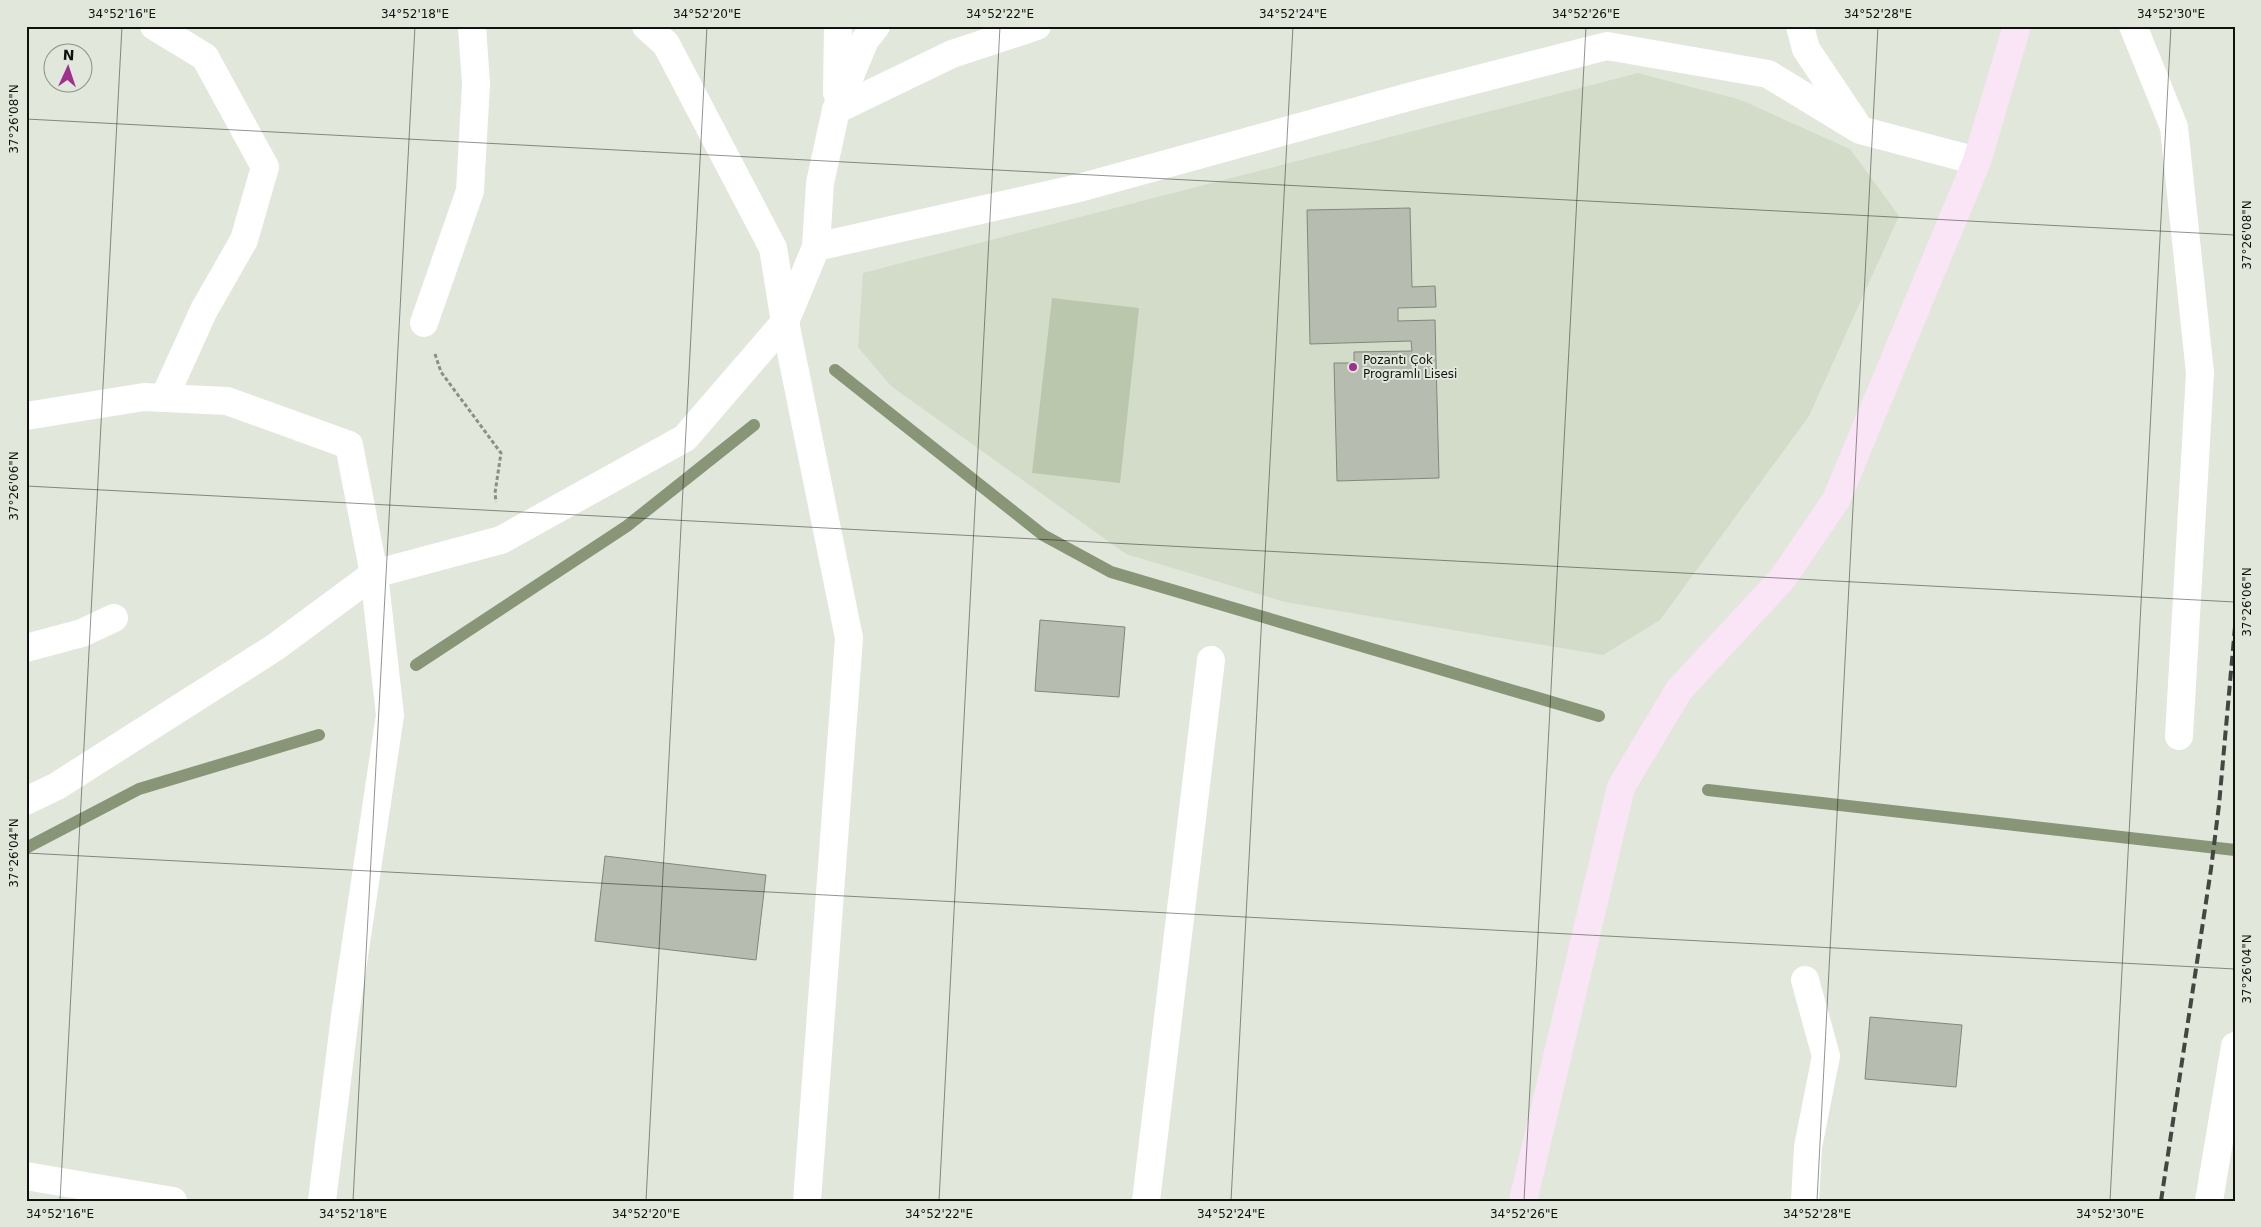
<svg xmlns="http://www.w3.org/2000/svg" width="2261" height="1227" viewBox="0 0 2261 1227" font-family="'DejaVu Sans',sans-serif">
	<rect width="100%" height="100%" fill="#e1e7db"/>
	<polygon fill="#d3dcc9" points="1638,73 1741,100 1850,149 1899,216 1809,416 1660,620 1603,655 1285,602 1126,554 891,386 858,347 863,273"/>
	<polygon fill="#bbc7ac" points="1052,298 1139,308 1120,483 1032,473"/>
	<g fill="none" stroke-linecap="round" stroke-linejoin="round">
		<g stroke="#889576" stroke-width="12">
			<polyline points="835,370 1043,535 1111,572 1599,716"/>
			<polyline points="416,665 627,526 754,425"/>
			<polyline points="1708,790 2235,850"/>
			<polyline points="26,848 139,789 319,735"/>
		</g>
	</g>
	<g fill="#b7bcb1" stroke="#82877c">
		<polygon points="1410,208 1412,287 1435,286 1436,307 1398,308 1398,321 1435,320 1439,478 1337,481 1334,363 1354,363 1354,352 1412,351 1411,341 1310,344 1307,210"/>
		<polygon points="1040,620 1125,627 1119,697 1035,691"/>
		<polygon points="605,856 766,875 756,960 595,941"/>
		<polygon points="1870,1017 1962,1025 1956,1087 1865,1079"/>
	</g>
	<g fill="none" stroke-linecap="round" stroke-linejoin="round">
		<polyline stroke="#8b9087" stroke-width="3" stroke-dasharray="4 2.5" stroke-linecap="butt" points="435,354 441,372 501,453 495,493 496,502"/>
		<g stroke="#fff" stroke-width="28">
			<polyline points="154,26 205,57 265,167 244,240 204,310 164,398"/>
			<polyline points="646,26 666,44 773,248 785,322 849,638 807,1201"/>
			<polyline points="1800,26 1806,49 1855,122"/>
			<polyline points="2133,26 2174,127 2200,373 2179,736"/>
			<polyline points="837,93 838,26"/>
			<polyline points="836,110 952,54 1037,26"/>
			<polyline points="816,247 820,183 836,110 865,40 876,26"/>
			<polyline points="424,323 470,191 476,84 472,26"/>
			<polyline points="26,416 144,397 227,401 349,445 374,574 390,715 345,1016 322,1201"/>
			<polyline points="26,648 82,633 114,618"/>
			<polyline points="26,801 57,786 274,648 374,574 501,540 685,438 785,322 816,247 1079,188 1412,96 1607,46 1768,74 1860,130 1977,161"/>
			<polyline points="26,1176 173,1201"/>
			<polyline points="1146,1201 1211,660"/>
			<polyline points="1805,1201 1808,1147 1826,1056 1805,980"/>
			<polyline points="2209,1201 2235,1046"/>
		</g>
		<polyline stroke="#fae5f6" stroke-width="28" points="1523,1201 1621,787 1679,690 1782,579 1836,500 1977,161 2017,26"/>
		<polyline stroke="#444741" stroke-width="4" stroke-dasharray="10 5" stroke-linecap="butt" points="2161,1201 2211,869 2219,805 2235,627"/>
	</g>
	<path fill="none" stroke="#10120e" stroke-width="1" stroke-opacity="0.45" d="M 26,119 L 2235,235M 26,486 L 2235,602M 26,853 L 2235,969M 60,1201 L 122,26M 353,1201 L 415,26M 646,1201 L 707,26M 939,1201 L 1000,26M 1231,1201 L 1293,26M 1524,1201 L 1586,26M 1817,1201 L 1878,26M 2110,1201 L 2171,26"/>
	<circle fill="#9f308e" stroke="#e1e7db" stroke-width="2" cx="1353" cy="367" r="5"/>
	<g text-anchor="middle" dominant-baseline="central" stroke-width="4" stroke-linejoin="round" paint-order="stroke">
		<g font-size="12" fill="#10120e" stroke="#e1e7db" text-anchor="start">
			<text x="1363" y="360">Pozantı Çok<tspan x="1363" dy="14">Programlı Lisesi</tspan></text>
		</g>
	</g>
	<rect width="2261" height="1227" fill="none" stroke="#e1e7db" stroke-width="55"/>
	<g transform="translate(68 68) rotate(3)"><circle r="24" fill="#e1e7db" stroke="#8d9289"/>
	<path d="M0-4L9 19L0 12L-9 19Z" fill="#9f308e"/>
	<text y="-8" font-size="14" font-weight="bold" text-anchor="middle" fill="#10120e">N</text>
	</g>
	<rect x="28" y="28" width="2206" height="1172" fill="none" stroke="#10120e" stroke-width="2"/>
	<g font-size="12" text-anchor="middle" fill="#10120e">
		<text x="122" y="18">34°52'16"E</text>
		<text x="415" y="18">34°52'18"E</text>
		<text x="707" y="18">34°52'20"E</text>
		<text x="1000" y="18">34°52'22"E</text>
		<text x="1293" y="18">34°52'24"E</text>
		<text x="1586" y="18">34°52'26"E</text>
		<text x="1878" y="18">34°52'28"E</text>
		<text x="2171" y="18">34°52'30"E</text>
		<text transform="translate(14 119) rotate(-90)" y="4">37°26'08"N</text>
		<text transform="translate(2247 235) rotate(-90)" y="4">37°26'08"N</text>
		<text transform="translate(14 486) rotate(-90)" y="4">37°26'06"N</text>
		<text transform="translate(2247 602) rotate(-90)" y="4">37°26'06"N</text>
		<text transform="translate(14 853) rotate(-90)" y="4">37°26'04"N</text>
		<text transform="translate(2247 969) rotate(-90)" y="4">37°26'04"N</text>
		<text x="60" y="1218">34°52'16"E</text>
		<text x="353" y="1218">34°52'18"E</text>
		<text x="646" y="1218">34°52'20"E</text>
		<text x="939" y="1218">34°52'22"E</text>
		<text x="1231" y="1218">34°52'24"E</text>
		<text x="1524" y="1218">34°52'26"E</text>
		<text x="1817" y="1218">34°52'28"E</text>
		<text x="2110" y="1218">34°52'30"E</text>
	</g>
</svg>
